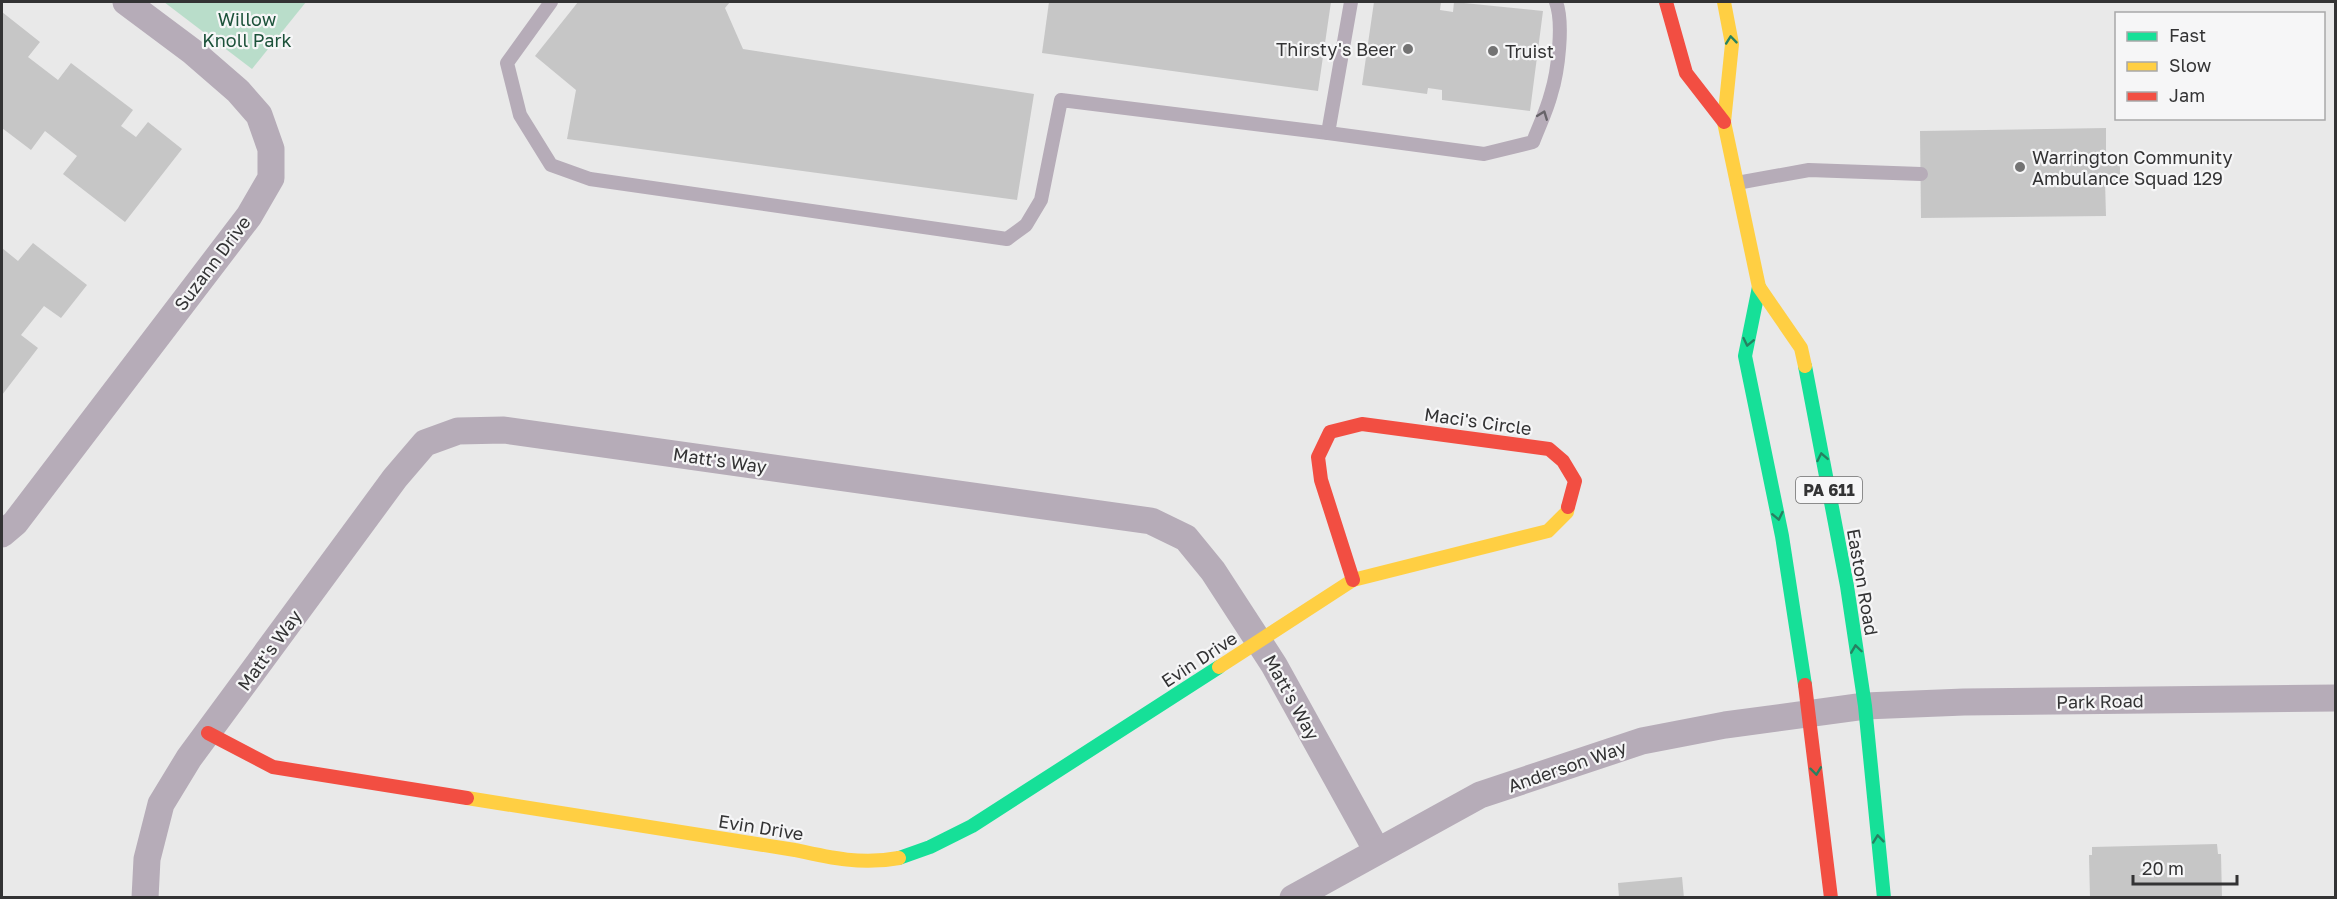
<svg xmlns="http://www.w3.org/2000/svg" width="2337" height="899" viewBox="0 0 2337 899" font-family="'Golos Text',sans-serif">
	<rect width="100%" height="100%" fill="#e9e9e9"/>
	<polygon fill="#b9ddca" points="164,2 306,2 252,69"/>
	<g fill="#c6c6c6">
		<polygon points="578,2 730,2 725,8 743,49 1034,94 1017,200 567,139 576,90 535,56"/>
		<polygon points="1049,2 1331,2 1318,91 1042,53"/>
		<polygon points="1374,2 1441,2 1440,10 1453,12 1454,2 1543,11 1530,111 1442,100 1442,90 1428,88 1427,94 1362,85"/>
		<polygon points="2,12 40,42 28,57 58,80 71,63 133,110 121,126 136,137 148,122 182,149 125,222 63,174 77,156 45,131 31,150 2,128"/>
		<polygon points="2106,128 2106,160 2120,160 2120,181 2105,181 2106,216 1921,218 1920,131"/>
		<polygon points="33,243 87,285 61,318 44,306 21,335 38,348 2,395 2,248 18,261"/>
		<polygon points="2217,844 2218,854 2221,854 2222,898 2090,898 2089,855 2092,855 2092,847"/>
		<polygon points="1682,877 1684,898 1619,898 1618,883"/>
	</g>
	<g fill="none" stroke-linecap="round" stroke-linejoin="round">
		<g stroke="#b6acb8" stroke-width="14">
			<polyline points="551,2 507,63 520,115 551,165 590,179 1007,239 1026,225 1041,200 1061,100 1328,133"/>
			<path d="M 1351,2 L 1328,133 L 1484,154 L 1533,142 C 1539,126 1547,110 1551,94 C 1558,72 1564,23 1556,2"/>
			<polyline points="1737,183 1809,170 1921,174"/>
		</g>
		<g stroke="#b6acb8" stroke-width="27">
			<polyline points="2,534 15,523 249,216 271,178 271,149 259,115 238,91 193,52 126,2"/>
			<polyline points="145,898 147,859 161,804 189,758 395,478 425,443 458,431 504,430 1151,521 1186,538 1213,571 1274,665 1377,851"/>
			<polyline points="1293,898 1480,795 1642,741 1725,725 1865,706 1964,702 2336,698"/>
		</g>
		<g stroke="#16e098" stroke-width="14">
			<polyline points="1759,287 1745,356 1782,536 1805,685"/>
			<polyline points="1805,366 1847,586 1865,706 1884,898"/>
			<polyline points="899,858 930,847 972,826 1219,667"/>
		</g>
		<g stroke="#ffcf43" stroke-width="14">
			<polyline points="1724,2 1732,44 1724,122 1759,287 1801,348 1805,366"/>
			<polyline points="1219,667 1353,580 1548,531 1567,512 1568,507"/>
			<path d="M 467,798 L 795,850 C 831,858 862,865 899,858"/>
		</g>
		<g stroke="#f24e42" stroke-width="14">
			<polyline points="1666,2 1686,73 1724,122"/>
			<polyline points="1353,580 1321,480 1318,457 1330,432 1362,424 1549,449 1563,461 1575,481 1568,507"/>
			<polyline points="1805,685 1831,898"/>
			<polyline points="208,733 273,767 467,798"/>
		</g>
	</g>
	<defs><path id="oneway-chevron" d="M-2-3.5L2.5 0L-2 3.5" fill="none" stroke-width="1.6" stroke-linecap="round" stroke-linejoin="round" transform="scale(1.5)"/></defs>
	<g stroke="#268161">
		<use href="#oneway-chevron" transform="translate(1731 40) rotate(-96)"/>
		<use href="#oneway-chevron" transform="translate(1748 342) rotate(102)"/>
		<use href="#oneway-chevron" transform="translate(1822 457) rotate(-101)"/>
		<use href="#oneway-chevron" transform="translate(1778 516) rotate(78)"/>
		<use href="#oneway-chevron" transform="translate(1856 649) rotate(-98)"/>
		<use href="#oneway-chevron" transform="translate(1816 771) rotate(83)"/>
		<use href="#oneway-chevron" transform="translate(1878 839) rotate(-96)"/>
	</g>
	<use stroke="#676369" href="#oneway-chevron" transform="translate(1543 115) rotate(-69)"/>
	<g fill="#737373" stroke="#f6f6f7" stroke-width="2">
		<circle cx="1408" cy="49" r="6"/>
		<circle cx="1493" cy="51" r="6"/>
		<circle cx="2020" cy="167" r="6"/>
	</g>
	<g text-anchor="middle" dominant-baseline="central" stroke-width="4.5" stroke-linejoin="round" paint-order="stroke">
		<rect fill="#f6f6f7" stroke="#6e6e6e" stroke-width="1.5" x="1796" y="477" width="66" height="26" rx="4.5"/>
		<g font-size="16" font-weight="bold" fill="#333334">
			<text x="1829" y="490">PA 611</text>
		</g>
		<g font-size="18" fill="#1c523a" stroke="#f6f6f7">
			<text x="247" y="19">Willow<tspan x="247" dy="21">Knoll Park</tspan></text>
		</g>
		<g font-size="18" fill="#333334" stroke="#f6f6f7" text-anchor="start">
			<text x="1396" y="49" text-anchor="end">Thirsty's Beer</text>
			<text x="1505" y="51">Truist</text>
			<text x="2032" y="157">Warrington Community<tspan x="2032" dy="21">Ambulance Squad 129</tspan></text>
		</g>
		<g font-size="18" fill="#333334" stroke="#f6f6f7">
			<text transform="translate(212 263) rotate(-53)">Suzann Drive</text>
			<text transform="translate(1478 421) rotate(8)">Maci's Circle</text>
			<text transform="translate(720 460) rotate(8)">Matt's Way</text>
			<text transform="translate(1863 582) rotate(80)">Easton Road</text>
			<text transform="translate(269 650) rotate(-54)">Matt's Way</text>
			<text transform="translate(1199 659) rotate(-33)">Evin Drive</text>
			<text transform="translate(1292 697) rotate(61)">Matt's Way</text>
			<text transform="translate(2100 701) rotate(-1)">Park Road</text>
			<text transform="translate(1567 766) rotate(-19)">Anderson Way</text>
			<text transform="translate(761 827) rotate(9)">Evin Drive</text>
		</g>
	</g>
	<rect width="2337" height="899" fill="none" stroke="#333334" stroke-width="6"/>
	<rect x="2115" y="12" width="210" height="108" fill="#f6f6f7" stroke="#a8a8a9" stroke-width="1.5"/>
	<rect x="2127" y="32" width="30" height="9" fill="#16e098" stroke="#a8a8a9" stroke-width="1.5"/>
	<text x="2169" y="42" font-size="18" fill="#333334">Fast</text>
	<rect x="2127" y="62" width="30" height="9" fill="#ffcf43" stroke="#a8a8a9" stroke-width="1.5"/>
	<text x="2169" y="72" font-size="18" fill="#333334">Slow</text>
	<rect x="2127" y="92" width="30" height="9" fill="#f24e42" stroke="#a8a8a9" stroke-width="1.5"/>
	<text x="2169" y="102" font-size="18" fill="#333334">Jam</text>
	<path d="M2133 875v9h104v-9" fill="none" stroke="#333334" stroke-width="3"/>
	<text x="2142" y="875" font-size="18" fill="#333334" stroke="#f6f6f7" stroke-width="4.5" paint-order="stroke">20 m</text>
</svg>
